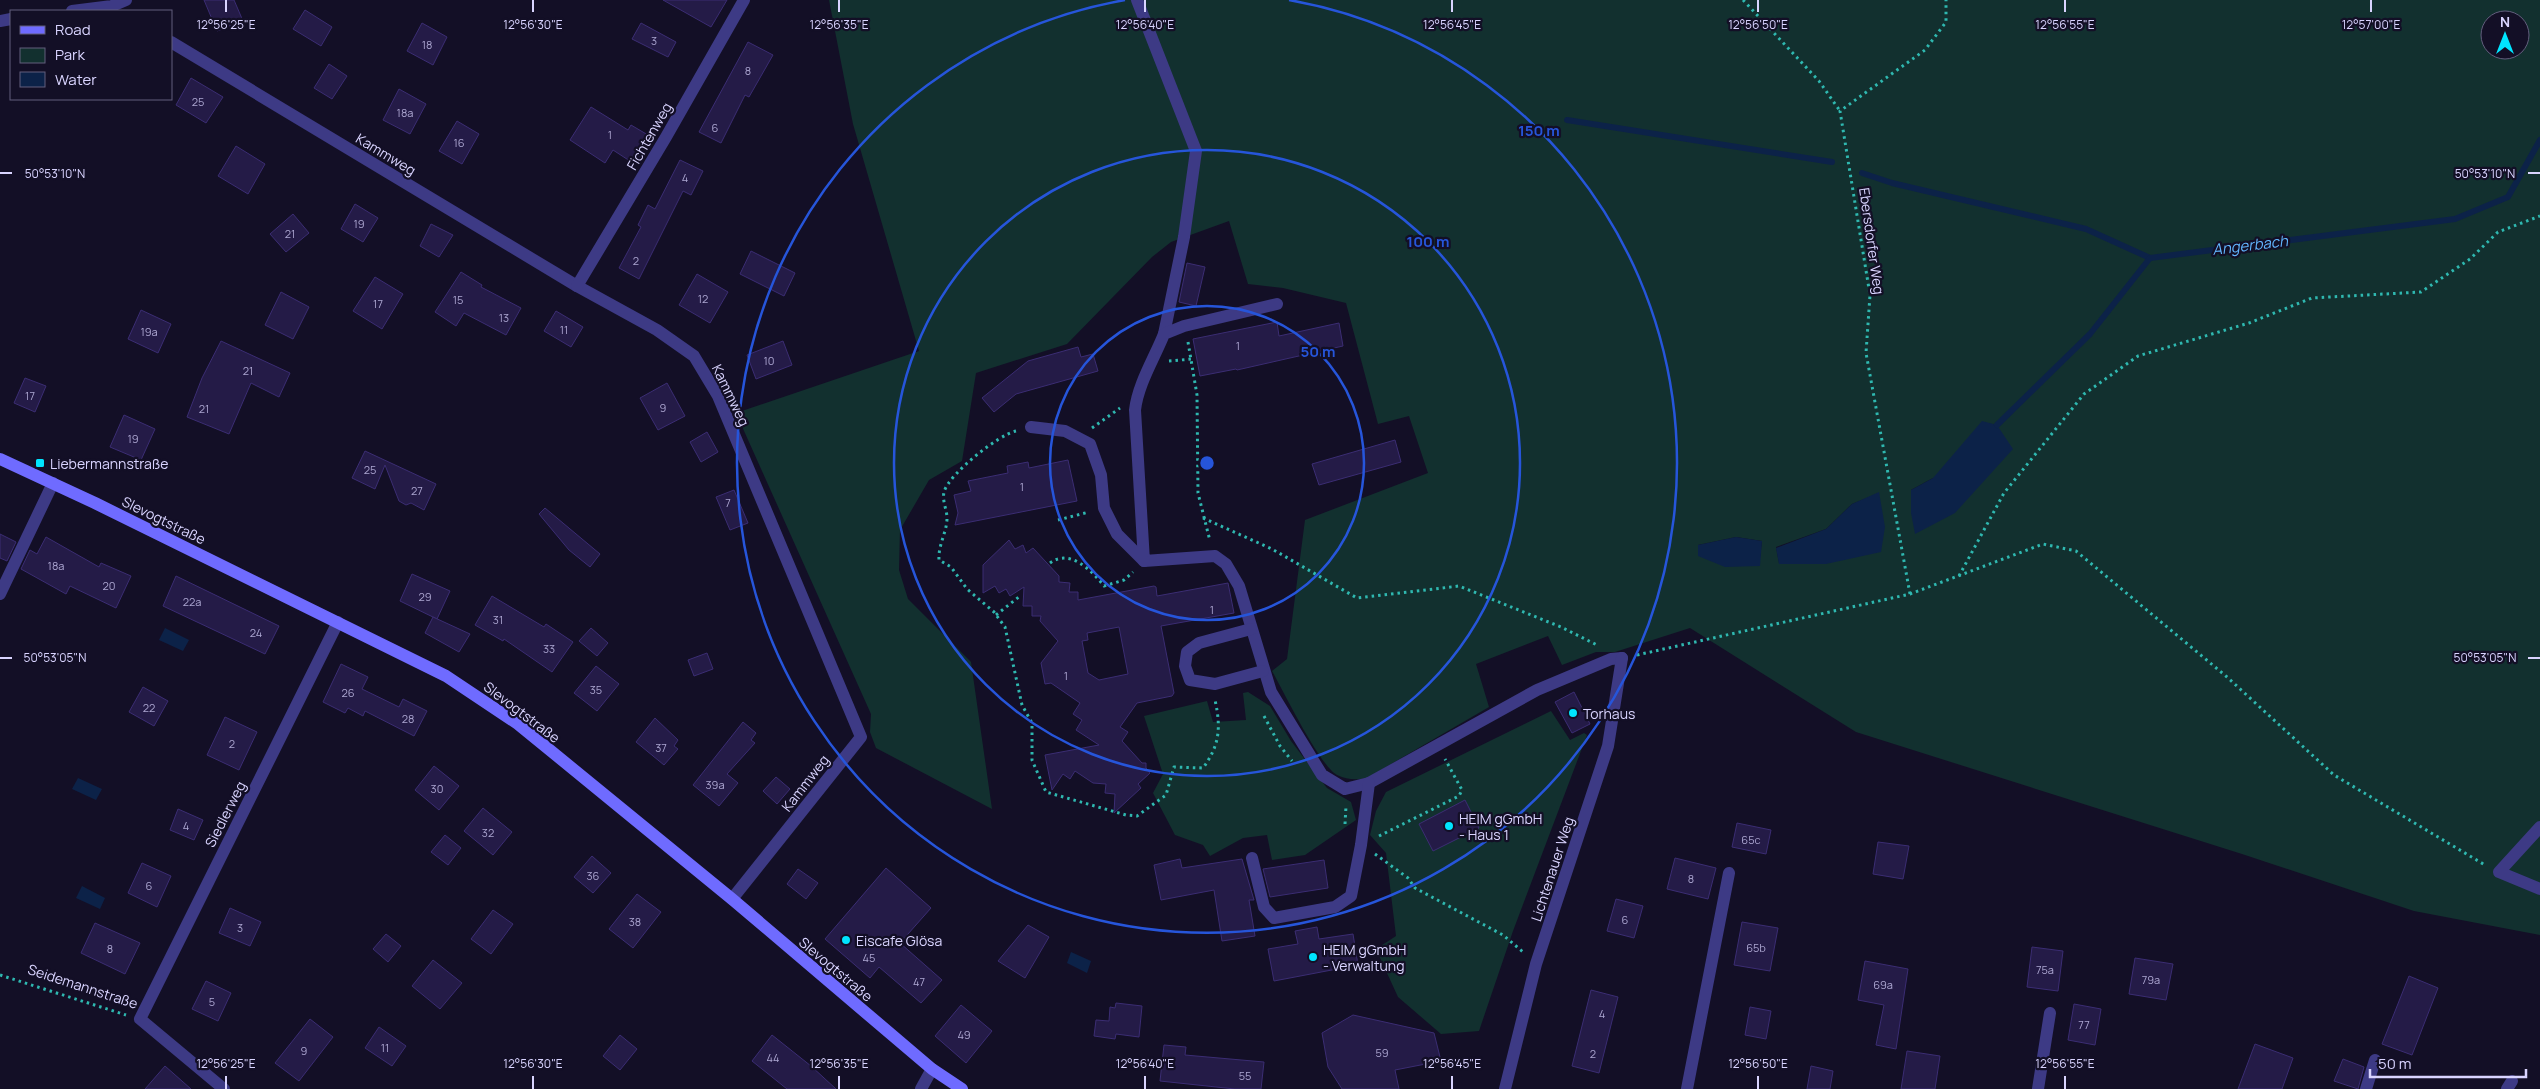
<svg xmlns="http://www.w3.org/2000/svg" width="2540" height="1089" viewBox="0 0 2540 1089" font-family="Manrope,sans-serif">
	<rect width="100%" height="100%" fill="#130f26"/>
	<g fill="#12302f" fill-rule="evenodd">
		<path d="M 829,0 L 2540,0 L 2540,935 L 2414,911 L 2242,854 L 1856,732 L 1690,628 L 1615,652 L 1596,652 L 1562,665 L 1548,636 L 1476,664 L 1489,707 L 1367,778 C 1356,780 1348,780 1337,775 C 1319,765 1284,692 1272,671 L 1287,659 L 1305,520 L 1428,473 L 1409,416 L 1378,424 L 1346,303 L 1283,288 L 1248,284 L 1229,221 L 1171,242 L 1152,257 L 1067,344 L 976,373 L 962,461 L 929,480 L 900,530 L 899,570 L 908,599 L 971,662 L 992,809 L 876,748 L 870,732 L 871,714 L 736,413 L 919,351 L 853,124 ZM 2490,20 L 2520,20 L 2520,50 L 2490,50 ZM 1933,478 L 1911,513 L 1911,490 ZM 1879,493 L 1779,563 L 1776,547 L 1826,529 L 1852,504 ZM 1736,537 L 1762,541 L 1759,566 L 1698,545 Z"/>
		<polygon points="1248,692 1270,706 1291,741 1327,788 1351,802 1356,820 1305,855 1272,860 1267,835 1243,838 1210,856 1203,845 1175,835 1153,793 1163,774 1144,716 1207,701 1213,722 1246,720 1243,693"/>
		<polygon points="1551,711 1570,740 1584,733 1587,735 1513,931 1479,1031 1441,1034 1398,997 1376,949 1396,936 1386,853 1370,835 1376,811 1386,792"/>
	</g>
	<g fill="#0c2248">
		<polygon points="1982,421 1997,425 2013,449 1955,513 1915,534 1911,513 1911,490 1933,478"/>
		<polygon points="1879,492 1885,527 1881,552 1826,564 1779,564 1776,548 1826,529 1852,504"/>
		<polygon points="1736,537 1762,541 1760,566 1725,567 1698,556 1698,545"/>
		<polygon points="165,628 189,640 183,651 159,640"/>
		<polygon points="78,778 102,789 96,800 72,789"/>
		<polygon points="82,886 105,898 100,909 76,898"/>
		<polygon points="1071,952 1091,961 1087,973 1067,963"/>
	</g>
	<g fill="none" stroke-linecap="round" stroke-linejoin="round">
		<g stroke="#0c2248" stroke-width="6">
			<polyline points="1567,120 1832,162"/>
			<polyline points="1862,173 1892,183 2086,229 2150,258"/>
			<polyline points="1997,425 2090,334 2150,258 2455,219 2508,197 2540,140"/>
		</g>
	</g>
	<g fill="#241b47" stroke="#3b2d73" fill-rule="evenodd">
		<polygon points="204,0 234,0 243,21 217,31"/>
		<polygon points="663,0 727,0 711,27"/>
		<polygon points="305,10 332,27 321,46 293,29"/>
		<polygon points="422,23 447,37 433,65 407,51"/>
		<polygon points="641,23 676,42 668,57 632,39"/>
		<polygon points="748,42 773,55 749,97 745,95 721,143 699,132"/>
		<polygon points="329,64 347,76 332,99 314,88"/>
		<polygon points="191,78 223,97 206,123 176,105"/>
		<polygon points="399,89 426,104 410,134 383,120"/>
		<polygon points="591,107 628,130 631,125 653,138 636,165 613,150 605,163 570,140"/>
		<polygon points="457,121 479,134 462,164 439,151"/>
		<polygon points="236,146 265,164 248,194 218,176"/>
		<polygon points="680,160 703,171 691,195 683,191 639,279 619,268 641,227 638,225 648,205 655,209"/>
		<polygon points="355,204 378,218 363,242 341,229"/>
		<polygon points="293,214 309,233 286,252 270,234"/>
		<polygon points="431,224 453,235 439,257 420,246"/>
		<polygon points="751,251 795,273 784,296 740,274"/>
		<polygon points="1187,263 1205,267 1196,306 1179,302"/>
		<polygon points="461,272 482,285 481,287 521,308 506,335 464,313 456,326 435,312"/>
		<polygon points="697,274 728,292 710,323 679,305"/>
		<polygon points="375,277 403,294 382,329 353,311"/>
		<polygon points="281,292 309,307 293,339 265,325"/>
		<polygon points="141,310 171,324 158,353 128,339"/>
		<polygon points="556,311 583,327 571,347 544,331"/>
		<polygon points="1277,322 1279,336 1339,323 1343,346 1237,370 1236,369 1200,376 1193,339"/>
		<polygon points="221,341 290,373 279,397 251,383 229,434 187,417 202,378"/>
		<polygon points="783,341 792,365 756,379 747,355"/>
		<polygon points="1078,347 1081,357 1093,354 1098,371 1016,394 994,412 982,398 1028,361"/>
		<polygon points="25,378 46,386 35,412 14,403"/>
		<polygon points="667,383 685,416 658,430 640,398"/>
		<polygon points="124,415 155,429 141,460 110,447"/>
		<polygon points="707,432 718,452 701,462 690,442"/>
		<polygon points="1395,440 1401,462 1319,485 1312,464"/>
		<polygon points="365,451 436,484 424,510 411,503 406,505 399,501 385,465 375,489 352,478"/>
		<polygon points="1068,460 1077,501 955,525 958,513 954,495 971,491 968,481 1008,473 1007,466 1028,462 1029,468"/>
		<polygon points="734,490 748,523 730,530 716,497"/>
		<polygon points="545,508 600,554 590,567 569,550 539,514"/>
		<polygon points="0,534 16,542 7,561 0,558"/>
		<polygon points="46,537 99,567 101,563 131,576 116,608 70,586 66,594 21,569 30,550 37,554"/>
		<path d="M 1009,540 L 1015,549 L 1023,545 L 1026,553 L 1033,548 L 1059,576 L 1059,582 L 1070,583 L 1069,592 L 1078,592 L 1078,600 L 1154,586 L 1156,587 L 1157,596 L 1228,583 L 1234,613 L 1161,626 L 1174,693 L 1172,696 L 1137,703 L 1120,727 L 1128,732 L 1122,741 L 1142,763 L 1146,763 L 1146,768 L 1150,773 L 1138,784 L 1141,788 L 1114,813 L 1115,794 L 1105,793 L 1106,784 L 1093,783 L 1075,771 L 1070,779 L 1063,774 L 1052,790 L 1045,755 L 1099,745 L 1076,730 L 1082,720 L 1073,714 L 1080,703 L 1051,683 L 1045,684 L 1041,663 L 1058,641 L 1040,621 L 1041,616 L 1032,616 L 1032,606 L 1023,606 L 1024,587 L 1010,596 L 1006,589 L 999,593 L 995,586 L 983,593 L 983,565 ZM 1119,627 L 1128,674 L 1099,680 L 1088,673 L 1082,641 L 1088,640 L 1087,633 Z"/>
		<polygon points="412,574 450,591 437,619 400,601"/>
		<polygon points="176,576 279,626 265,654 163,606"/>
		<polygon points="492,596 544,627 546,624 573,642 552,672 504,639 503,641 475,625"/>
		<polygon points="433,617 470,634 459,652 425,633"/>
		<polygon points="591,628 608,643 597,656 579,641"/>
		<polygon points="707,653 713,669 694,676 688,660"/>
		<polygon points="341,664 368,677 362,689 399,707 403,699 427,711 414,736 365,711 363,716 348,708 345,713 323,702"/>
		<polygon points="596,666 619,684 597,711 574,693"/>
		<polygon points="143,687 168,701 154,726 129,712"/>
		<polygon points="1574,692 1590,724 1572,733 1555,702"/>
		<polygon points="225,717 257,732 239,770 207,755"/>
		<polygon points="655,718 678,740 674,746 678,749 664,765 636,742"/>
		<polygon points="743,722 756,733 751,740 755,743 727,774 738,783 719,806 693,785"/>
		<polygon points="434,766 459,786 439,810 415,790"/>
		<polygon points="776,777 790,789 777,804 763,791"/>
		<polygon points="1465,800 1479,828 1433,851 1419,824"/>
		<polygon points="483,808 512,832 493,855 464,831"/>
		<polygon points="178,809 203,820 194,840 170,830"/>
		<polygon points="1737,823 1771,830 1766,854 1732,847"/>
		<polygon points="445,835 461,848 448,865 431,852"/>
		<polygon points="1878,842 1909,846 1903,879 1873,874"/>
		<polygon points="592,856 611,873 593,893 574,877"/>
		<polygon points="1675,858 1716,868 1708,899 1667,889"/>
		<polygon points="1180,859 1182,868 1242,859 1254,900 1249,900 1255,936 1222,941 1214,890 1161,900 1154,865"/>
		<polygon points="1324,860 1328,888 1270,897 1263,869"/>
		<polygon points="142,863 171,876 157,907 128,893"/>
		<polygon points="886,868 931,908 900,943 942,980 921,1003 879,967 870,978 825,939"/>
		<polygon points="798,869 818,883 806,899 787,884"/>
		<polygon points="637,894 661,912 633,948 609,929"/>
		<polygon points="1616,899 1643,906 1634,938 1607,931"/>
		<polygon points="230,908 261,922 250,946 219,933"/>
		<polygon points="493,910 513,924 491,954 471,939"/>
		<polygon points="1742,922 1778,928 1770,971 1734,965"/>
		<polygon points="95,923 140,943 125,974 81,953"/>
		<polygon points="1028,925 1049,937 1025,978 998,961"/>
		<polygon points="1317,927 1319,939 1353,934 1358,965 1274,981 1268,949 1298,944 1295,931"/>
		<polygon points="386,934 401,946 388,962 373,949"/>
		<polygon points="2032,947 2063,951 2058,991 2027,987"/>
		<polygon points="2135,958 2173,964 2166,1000 2129,994"/>
		<polygon points="433,960 462,983 440,1009 412,986"/>
		<polygon points="1865,961 1908,969 1896,1049 1876,1045 1884,1005 1858,1000"/>
		<polygon points="2409,976 2438,988 2412,1055 2382,1044"/>
		<polygon points="206,981 231,993 218,1021 192,1009"/>
		<polygon points="1591,990 1618,997 1599,1073 1572,1066"/>
		<polygon points="1116,1003 1142,1006 1139,1037 1116,1034 1115,1039 1094,1036 1096,1020 1109,1021 1110,1007 1115,1008"/>
		<polygon points="2074,1004 2101,1009 2095,1045 2068,1040"/>
		<polygon points="961,1005 992,1031 966,1063 935,1036"/>
		<polygon points="1750,1007 1771,1011 1766,1039 1745,1035"/>
		<polygon points="1353,1015 1434,1033 1441,1061 1395,1070 1399,1089 1342,1089 1328,1067 1322,1033"/>
		<polygon points="310,1019 333,1037 299,1081 275,1063"/>
		<polygon points="379,1027 406,1046 392,1066 365,1048"/>
		<polygon points="620,1035 637,1049 620,1070 603,1056"/>
		<polygon points="772,1035 811,1066 836,1089 787,1089 752,1061"/>
		<polygon points="2255,1044 2293,1058 2282,1089 2238,1089"/>
		<polygon points="1164,1045 1186,1047 1185,1055 1264,1062 1261,1089 1235,1089 1160,1081"/>
		<polygon points="1907,1051 1940,1056 1935,1089 1901,1089"/>
		<polygon points="2343,1059 2364,1067 2358,1089 2334,1081"/>
		<polygon points="165,1066 191,1089 145,1089"/>
		<polygon points="1811,1066 1833,1071 1830,1089 1807,1089"/>
	</g>
	<g fill="none" stroke-linecap="round" stroke-linejoin="round">
		<g stroke="#2fb8b0" stroke-width="3" stroke-dasharray="2.5 4" stroke-linecap="butt">
			<polyline points="1743,0 1819,81 1840,111"/>
			<polyline points="1188,342 1197,395 1198,493 1210,541"/>
			<polyline points="1169,361 1192,359"/>
			<polyline points="1092,428 1120,408"/>
			<path d="M 1016,431 C 998,435 949,474 944,492 C 942,501 947,510 947,518 C 947,532 938,545 939,560 L 951,567 L 967,589 L 994,612 L 1005,627 L 1022,705 L 1032,723 L 1032,760 L 1046,792 L 1126,815 L 1137,816 L 1166,795 L 1174,767 L 1203,768 C 1220,745 1221,727 1215,700"/>
			<polyline points="1203,518 1272,549 1357,598 1459,586 1561,627 1599,646"/>
			<polyline points="1058,520 1089,512"/>
			<path d="M 1050,563 C 1070,548 1092,571 1104,586 L 1124,580 L 1133,572"/>
			<polyline points="1959,576 2004,493 2084,394 2138,356 2249,323 2312,298 2421,292 2470,259 2498,232 2540,216"/>
			<polyline points="1910,594 1866,353 1870,295 1840,111 1925,50 1946,22 1946,0"/>
			<polyline points="996,615 1020,596"/>
			<polyline points="1637,655 1910,594 2043,544 2076,551 2227,677 2334,775 2485,865"/>
			<polyline points="1264,716 1280,746 1292,761"/>
			<polyline points="1345,824 1346,806"/>
			<polyline points="1379,836 1459,796 1462,790 1445,759"/>
			<polyline points="1375,854 1408,878 1415,888 1503,935 1523,952"/>
			<polyline points="0,975 126,1015"/>
		</g>
		<g stroke="#3d3a85" stroke-width="12">
			<polyline points="1137,0 1196,151 1184,237 1164,334"/>
			<path d="M 1277,304 L 1184,326 L 1164,334 C 1154,359 1138,384 1135,410 L 1144,561 L 1215,556 L 1226,564 L 1239,586 L 1271,692 L 1322,775 L 1345,789 L 1369,783 L 1537,690 L 1611,659 L 1622,658"/>
			<polyline points="1031,427 1065,431 1090,444 1101,475 1104,508 1117,534 1144,561"/>
			<polyline points="0,594 53,483"/>
			<polyline points="1251,629 1199,643 1187,652 1185,666 1190,680 1215,684 1263,671"/>
			<polyline points="1252,858 1264,907 1274,918 1335,907 1351,896 1361,845 1369,783"/>
			<polyline points="1687,1089 1729,873"/>
			<polyline points="2038,1089 2050,1013"/>
			<polyline points="2366,1089 2375,1060"/>
			<polyline points="2507,1089 2512,1081"/>
		</g>
		<g stroke="#3d3a85" stroke-width="12">
			<polyline points="72,11 112,6 126,0"/>
			<polyline points="0,21 11,19"/>
			<polyline points="171,42 577,286 657,330 694,356 718,396 861,737 732,899"/>
			<polyline points="577,286 666,137 744,0"/>
			<polyline points="2540,827 2499,872 2540,889"/>
			<polyline points="224,1089 140,1019 338,622"/>
			<polyline points="921,1089 932,1069"/>
			<polyline points="1505,1089 1536,964 1608,746 1622,658"/>
		</g>
		<polyline stroke="#6f6bff" stroke-width="12" points="0,459 95,503 446,676 518,724 732,899 932,1069 962,1089"/>
	</g>
	<path fill="none" stroke="#d9d4ff" stroke-width="2" d="M 226,0 L 226,12M 533,0 L 533,12M 839,0 L 839,12M 1145,0 L 1145,12M 1452,0 L 1452,12M 1758,0 L 1758,12M 2065,0 L 2065,12M 2371,0 L 2371,12M 0,173 L 12,173M 2528,173 L 2540,173M 0,658 L 12,658M 2528,658 L 2540,658M 226,1076 L 226,1089M 533,1076 L 533,1089M 839,1076 L 839,1089M 1145,1076 L 1145,1089M 1452,1076 L 1452,1089M 1758,1076 L 1758,1089M 2065,1076 L 2065,1089"/>
	<g fill="none" stroke="#2655da" stroke-width="2.5">
		<circle cx="1207" cy="463" r="157"/>
		<circle cx="1207" cy="463" r="313"/>
		<path d="M1289 0A470 470 0 1 1 1125 0"/>
	</g>
	<g fill="#00e5ff" stroke="#130f26" stroke-width="2">
		<rect x="35" y="458" width="10" height="10" rx="2.5"/>
		<circle cx="1573" cy="713" r="5"/>
		<circle cx="1449" cy="826" r="5"/>
		<circle cx="846" cy="940" r="5"/>
		<circle cx="1313" cy="957" r="5"/>
	</g>
	<g text-anchor="middle" dominant-baseline="central" stroke-width="4.5" stroke-linejoin="round" paint-order="stroke">
		<g font-size="11" fill="#aca6d1">
			<text x="654" y="40">3</text>
			<text x="427" y="44">18</text>
			<text x="748" y="70">8</text>
			<text x="198" y="101">25</text>
			<text x="405" y="112">18a</text>
			<text x="715" y="127">6</text>
			<text x="610" y="134">1</text>
			<text x="459" y="142">16</text>
			<text x="685" y="177">4</text>
			<text x="359" y="223">19</text>
			<text x="290" y="233">21</text>
			<text x="636" y="260">2</text>
			<text x="703" y="298">12</text>
			<text x="458" y="299">15</text>
			<text x="378" y="303">17</text>
			<text x="504" y="317">13</text>
			<text x="564" y="329">11</text>
			<text x="149" y="331">19a</text>
			<text x="1238" y="345">1</text>
			<text x="769" y="360">10</text>
			<text x="248" y="370">21</text>
			<text x="30" y="395">17</text>
			<text x="663" y="407">9</text>
			<text x="204" y="408">21</text>
			<text x="133" y="438">19</text>
			<text x="370" y="469">25</text>
			<text x="1022" y="486">1</text>
			<text x="417" y="490">27</text>
			<text x="728" y="502">7</text>
			<text x="56" y="565">18a</text>
			<text x="109" y="585">20</text>
			<text x="425" y="596">29</text>
			<text x="192" y="601">22a</text>
			<text x="1212" y="609">1</text>
			<text x="498" y="619">31</text>
			<text x="256" y="632">24</text>
			<text x="549" y="648">33</text>
			<text x="1066" y="675">1</text>
			<text x="596" y="689">35</text>
			<text x="348" y="692">26</text>
			<text x="149" y="707">22</text>
			<text x="408" y="718">28</text>
			<text x="232" y="743">2</text>
			<text x="661" y="747">37</text>
			<text x="715" y="784">39a</text>
			<text x="437" y="788">30</text>
			<text x="186" y="825">4</text>
			<text x="488" y="832">32</text>
			<text x="1751" y="839">65c</text>
			<text x="593" y="875">36</text>
			<text x="1691" y="878">8</text>
			<text x="149" y="885">6</text>
			<text x="1625" y="919">6</text>
			<text x="635" y="921">38</text>
			<text x="240" y="927">3</text>
			<text x="1756" y="947">65b</text>
			<text x="110" y="948">8</text>
			<text x="869" y="957">45</text>
			<text x="2045" y="969">75a</text>
			<text x="2151" y="979">79a</text>
			<text x="919" y="981">47</text>
			<text x="1883" y="984">69a</text>
			<text x="212" y="1001">5</text>
			<text x="1602" y="1013">4</text>
			<text x="2084" y="1024">77</text>
			<text x="964" y="1034">49</text>
			<text x="385" y="1047">11</text>
			<text x="304" y="1050">9</text>
			<text x="1382" y="1052">59</text>
			<text x="1593" y="1053">2</text>
			<text x="773" y="1057">44</text>
			<text x="1245" y="1075">55</text>
		</g>
		<g font-size="14" fill="#d9d4ff" stroke="#130f26">
			<text transform="translate(649 136) rotate(-60)">Fichtenweg</text>
			<text transform="translate(386 154) rotate(31)">Kammweg</text>
			<text transform="translate(1872 241) rotate(82)">Ebersdorfer Weg</text>
			<text transform="translate(731 395) rotate(64)">Kammweg</text>
			<text transform="translate(164 520) rotate(26)">Slevogtstraße</text>
			<text transform="translate(522 712) rotate(37)">Slevogtstraße</text>
			<text transform="translate(805 783) rotate(-52)">Kammweg</text>
			<text transform="translate(225 814) rotate(-63)">Siedlerweg</text>
			<text transform="translate(1552 869) rotate(-72)">Lichtenauer Weg</text>
			<text transform="translate(836 969) rotate(40)">Slevogtstraße</text>
			<text transform="translate(83 986) rotate(18)">Seidemannstraße</text>
		</g>
		<g font-size="14" fill="#d9d4ff" stroke="#130f26" text-anchor="start">
			<text x="50" y="463">Liebermannstraße</text>
			<text x="1583" y="713">Torhaus</text>
			<text x="1459" y="818">HEIM gGmbH<tspan x="1459" dy="16">- Haus 1</tspan></text>
			<text x="856" y="940">Eiscafe Glösa</text>
			<text x="1323" y="949">HEIM gGmbH<tspan x="1323" dy="16">- Verwaltung</tspan></text>
		</g>
		<g font-size="15" font-style="italic" fill="#62b6ff" stroke="#130f26">
			<text transform="translate(2250 245) rotate(-7)">Angerbach</text>
		</g>
	</g>
	<g font-size="12" text-anchor="middle" fill="#d9d4ff" stroke="#130f26" stroke-width="4.5" stroke-linejoin="round" paint-order="stroke">
		<text x="226" y="29">12°56'25"E</text>
		<text x="533" y="29">12°56'30"E</text>
		<text x="839" y="29">12°56'35"E</text>
		<text x="1145" y="29">12°56'40"E</text>
		<text x="1452" y="29">12°56'45"E</text>
		<text x="1758" y="29">12°56'50"E</text>
		<text x="2065" y="29">12°56'55"E</text>
		<text x="2371" y="29">12°57'00"E</text>
		<text x="55" y="178">50°53'10"N</text>
		<text x="2485" y="178">50°53'10"N</text>
		<text x="55" y="662">50°53'05"N</text>
		<text x="2485" y="662">50°53'05"N</text>
		<text x="226" y="1068">12°56'25"E</text>
		<text x="533" y="1068">12°56'30"E</text>
		<text x="839" y="1068">12°56'35"E</text>
		<text x="1145" y="1068">12°56'40"E</text>
		<text x="1452" y="1068">12°56'45"E</text>
		<text x="1758" y="1068">12°56'50"E</text>
		<text x="2065" y="1068">12°56'55"E</text>
	</g>
	<circle cx="1207" cy="463" r="8" fill="#2655da" stroke="#130f26" stroke-width="2.5"/>
	<g font-size="15" text-anchor="middle" font-weight="bold" fill="#2655da" stroke="#130f26" stroke-width="4.5" stroke-linejoin="round" paint-order="stroke">
		<text x="1539" y="136">150 m</text>
		<text x="1428" y="247">100 m</text>
		<text x="1318" y="357">50 m</text>
	</g>
	<rect x="10" y="10" width="162" height="90" fill="#130f26" stroke="#625e7d"/>
	<rect x="20" y="26" width="25" height="8" fill="#6f6bff" stroke="#625e7d"/>
	<text x="55" y="35" font-size="15" fill="#d9d4ff">Road</text>
	<rect x="20" y="48" width="25" height="15" fill="#12302f" stroke="#625e7d"/>
	<text x="55" y="60" font-size="15" fill="#d9d4ff">Park</text>
	<rect x="20" y="72" width="25" height="15" fill="#0c2248" stroke="#625e7d"/>
	<text x="55" y="85" font-size="15" fill="#d9d4ff">Water</text>
	<g transform="translate(2505 35)"><circle r="24" fill="#130f26" stroke="#625e7d"/>
	<path d="M0-4L9 19L0 12L-9 19Z" fill="#00e5ff"/>
	<text y="-8" font-size="14" font-weight="bold" text-anchor="middle" fill="#d9d4ff">N</text>
	</g>
	<path d="M2370 1069v8h156v-8" fill="none" stroke="#d9d4ff" stroke-width="2.5"/>
	<text x="2378" y="1069" font-size="15" fill="#d9d4ff" stroke="#130f26" stroke-width="4" paint-order="stroke">50 m</text>
</svg>
